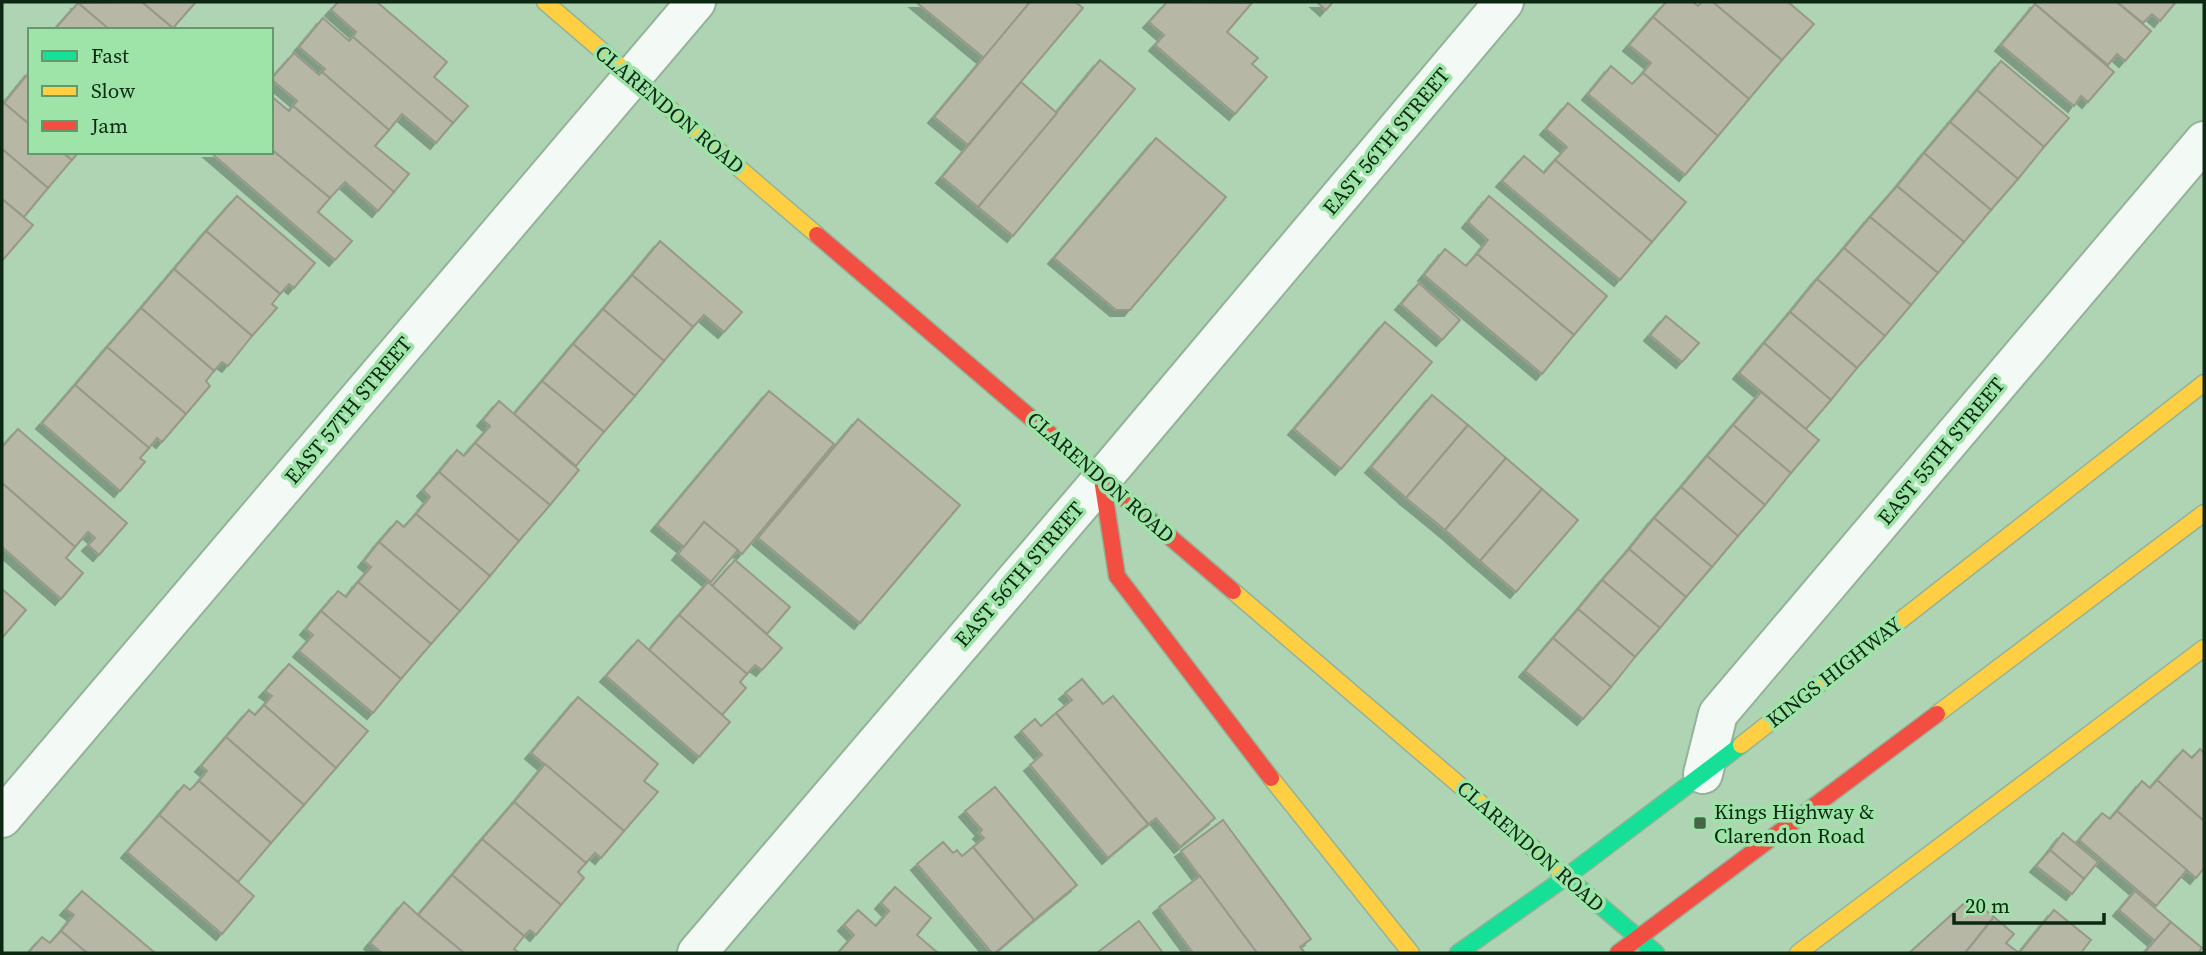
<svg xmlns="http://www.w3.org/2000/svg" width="2206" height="955" viewBox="0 0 2206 955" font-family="'Source Serif 4',serif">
	<defs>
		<filter id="shadow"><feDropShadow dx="-6" dy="6" stdDeviation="0" flood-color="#0004"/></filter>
	</defs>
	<rect width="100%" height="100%" fill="#aed4b3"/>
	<g fill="#b7b7a6" stroke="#979988" stroke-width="2" filter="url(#shadow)">
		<polygon points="142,2 173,28 171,30 110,30 78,3"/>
		<polygon points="142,2 194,2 195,3 173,28"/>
		<polygon points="338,2 377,2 447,62 434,77 468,106 453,123 353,37 356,32 331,10"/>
		<polygon points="916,2 1030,2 984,58"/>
		<polygon points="1030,2 1075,2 1083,8 968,145 934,117"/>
		<polygon points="1167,2 1252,3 1227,32 1258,58 1252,64 1267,77 1235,114 1155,45 1164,35 1149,22"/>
		<polygon points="1317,2 1333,2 1326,10"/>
		<polygon points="1666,2 1693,2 1698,6 1702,2 1713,2 1782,60 1749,99 1653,17"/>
		<polygon points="1713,2 1788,2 1814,24 1782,60"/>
		<polygon points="2036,2 2117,2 2151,31 2125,61 2117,54 2108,65 2035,4"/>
		<polygon points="2117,2 2176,2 2160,21 2152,14 2143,23"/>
		<polygon points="78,3 110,30 54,30"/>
		<polygon points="2035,4 2114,72 2088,102 2081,96 2074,106 2001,45"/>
		<polygon points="1653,17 1749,99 1718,136 1643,73 1651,63 1629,45"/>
		<polygon points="323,18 349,41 353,37 453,123 436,143 402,114 389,130 322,72 325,69 299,47"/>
		<polygon points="294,53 319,75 322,72 389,130 375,146 409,174 394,192 293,106 297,101 271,79"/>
		<polygon points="1100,60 1135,89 1013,236 978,207"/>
		<polygon points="2001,61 2069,118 2044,147 1977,90"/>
		<polygon points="1611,66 1632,84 1643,73 1718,136 1685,175 1588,94"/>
		<polygon points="30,71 30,125 4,103"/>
		<polygon points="1021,82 1057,113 978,207 942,177"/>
		<polygon points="1977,90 2044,147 2018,179 1950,122"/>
		<polygon points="271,96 289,111 293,106 394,192 378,211 345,182 330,198 271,149"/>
		<polygon points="4,103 30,125 30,152 62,152 72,160 48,188 2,149 2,105"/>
		<polygon points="1568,103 1686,202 1652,242 1555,160 1567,147 1546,129"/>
		<polygon points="1950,122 2018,179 1991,210 1924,153"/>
		<polygon points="1156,138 1226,197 1130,310 1116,310 1054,258"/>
		<polygon points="2,149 48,188 24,217 2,199"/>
		<polygon points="271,149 330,198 318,212 352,241 335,260 210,152 271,152"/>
		<polygon points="62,152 79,152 72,160"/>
		<polygon points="1924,153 1991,210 1964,242 1897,186"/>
		<polygon points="1524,156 1544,173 1555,160 1652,242 1620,280 1502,181"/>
		<polygon points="1897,186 1964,242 1938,273 1870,217"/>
		<polygon points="237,196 315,263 294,288 289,284 280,294 206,231"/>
		<polygon points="1489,196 1607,296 1574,335 1477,254 1488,240 1468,222"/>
		<polygon points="2,199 33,225 2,261"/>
		<polygon points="1870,217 1938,273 1911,305 1844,248"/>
		<polygon points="206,231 280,294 272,304 277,308 252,336 174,269"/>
		<polygon points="660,241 742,312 724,332 704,315 693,327 632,275"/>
		<polygon points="1844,248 1911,305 1885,336 1817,279"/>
		<polygon points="1445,249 1466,266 1477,254 1574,335 1542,374 1424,275"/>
		<polygon points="174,269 252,336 228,366 222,362 214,371 141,308"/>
		<polygon points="632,275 693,327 664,361 603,309"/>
		<polygon points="1817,279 1885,336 1857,368 1790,312"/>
		<polygon points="1419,283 1460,320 1442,340 1401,304"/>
		<polygon points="141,308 214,371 206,381 210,386 186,414 107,347"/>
		<polygon points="603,309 664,361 635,396 573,344"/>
		<polygon points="1790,312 1857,368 1831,400 1764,343"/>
		<polygon points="1666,316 1699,343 1682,362 1650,335"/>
		<polygon points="1385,322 1432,362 1341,469 1294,429"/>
		<polygon points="1764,343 1831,400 1806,429 1739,373"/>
		<polygon points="573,344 635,396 604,432 542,381"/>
		<polygon points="107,347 186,414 162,442 157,438 149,448 75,385"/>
		<polygon points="542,381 604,432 576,466 514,414"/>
		<polygon points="75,385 149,448 140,458 145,462 120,491 42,423"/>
		<polygon points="769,391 834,444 742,554 704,522 684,547 657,525"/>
		<polygon points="1761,392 1819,440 1791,473 1733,425"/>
		<polygon points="1432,395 1468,425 1406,498 1371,467"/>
		<polygon points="499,401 579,470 550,505 475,443 490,426 483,420"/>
		<polygon points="858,419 960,505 860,623 758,538"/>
		<polygon points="1468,425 1506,458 1445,530 1406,498"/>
		<polygon points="1733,425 1791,473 1765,505 1707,456"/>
		<polygon points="18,429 127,523 99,555 88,545 95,538 88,532 75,547 2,483 2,447"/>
		<polygon points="475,443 550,505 519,541 439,472 457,450 464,456"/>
		<polygon points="1707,456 1765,505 1738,536 1681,487"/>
		<polygon points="1506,458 1542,489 1480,561 1445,530"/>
		<polygon points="439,472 519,541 490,576 416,514 430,497 423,490"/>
		<polygon points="2,483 75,547 66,558 83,573 61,599 2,547"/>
		<polygon points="1681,487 1738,536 1712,567 1654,518"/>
		<polygon points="1542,489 1578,520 1516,592 1480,561"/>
		<polygon points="416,514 490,576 460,611 379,542 397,521 404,527"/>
		<polygon points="1654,518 1712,567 1686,597 1629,549"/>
		<polygon points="704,522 738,550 711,582 678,554"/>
		<polygon points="379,542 460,611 431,644 358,582 371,567 364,561"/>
		<polygon points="1629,549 1686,597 1660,628 1602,580"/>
		<polygon points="735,560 790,607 767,634 712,586"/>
		<polygon points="1602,580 1660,628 1635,657 1578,609"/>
		<polygon points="358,582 431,644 401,679 321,611 338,591 346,597"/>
		<polygon points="708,582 782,648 762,670 755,665 747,674 679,615"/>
		<polygon points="2,589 26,610 2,638"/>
		<polygon points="1578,609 1635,657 1611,687 1553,638"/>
		<polygon points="321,611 401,679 373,713 299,651 313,635 306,629"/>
		<polygon points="679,615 747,674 740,682 746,688 722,715 649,650"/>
		<polygon points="1553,638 1611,687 1583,719 1525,671"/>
		<polygon points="638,640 730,722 699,757 606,676"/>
		<polygon points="289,664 368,731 336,768 264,705 272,696 265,691"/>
		<polygon points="1082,679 1103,704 1113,696 1215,818 1180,847 1156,818 1148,824 1056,713 1072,700 1065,693"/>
		<polygon points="578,697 658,764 644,781 658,792 624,831 531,753"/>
		<polygon points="264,705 336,768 304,805 226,737 249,710 255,715"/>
		<polygon points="1056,713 1148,824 1108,858 1030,765 1042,755 1021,731 1035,719 1041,726"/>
		<polygon points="226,737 304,805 271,843 199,781 207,771 201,766"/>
		<polygon points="2200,749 2204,753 2204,821 2157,780 2183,750 2192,758"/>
		<polygon points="545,764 624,831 601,858 595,853 586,863 514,802"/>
		<polygon points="2157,780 2204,821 2204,868 2196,878 2117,811 2142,781 2150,788"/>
		<polygon points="199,781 271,843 238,882 159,815 184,785 190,790"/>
		<polygon points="995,787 1077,885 1034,920 973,847 984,838 979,833 982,830 965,811"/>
		<polygon points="514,802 586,863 578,872 584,878 561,905 482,839"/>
		<polygon points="2117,811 2187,870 2156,906 2079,840 2102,813 2110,819"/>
		<polygon points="159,815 254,896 222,934 127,852"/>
		<polygon points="1223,820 1311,939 1300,947 1305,953 1257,953 1181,851"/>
		<polygon points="2063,833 2098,862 2084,879 2050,850"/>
		<polygon points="482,839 561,905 536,935 530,930 524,936 452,875"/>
		<polygon points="943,842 953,853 957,850 962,856 973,847 1034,920 995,953 992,953 917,864"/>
		<polygon points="2050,850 2084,879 2072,894 2036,866"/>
		<polygon points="452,875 524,936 514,949 519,953 464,953 418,915"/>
		<polygon points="1200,876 1257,953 1193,953 1159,907"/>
		<polygon points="895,887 931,918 917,935 938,953 838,953 854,935 844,925 858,910 876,926 889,911 881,903"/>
		<polygon points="82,891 155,953 87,953 61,931 74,915 66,909"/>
		<polygon points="2135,891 2171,922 2155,941 2119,910"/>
		<polygon points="1970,898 1994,917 1965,953 1909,953"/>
		<polygon points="404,902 418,915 464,953 382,953 370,943"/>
		<polygon points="2054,910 2091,940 2084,949 2081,953 2019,953"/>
		<polygon points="1994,917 2014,934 2006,943 2019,953 1965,953"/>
		<polygon points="1139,921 1163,953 1099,953 1098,952"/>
		<polygon points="2171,922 2202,948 2198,953 2144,953"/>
		<polygon points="61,931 87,953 28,953 42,937 50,943"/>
	</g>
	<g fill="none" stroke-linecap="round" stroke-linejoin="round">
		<g stroke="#94b298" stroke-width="42">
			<g id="street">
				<polyline points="1703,774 1718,714 2204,141"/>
				<polyline points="2,818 696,2"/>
				<polyline points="697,953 1102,479 1504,2"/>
			</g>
		</g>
		<g stroke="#94b298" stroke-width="19">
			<g id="fast">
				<polyline points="1562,873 1656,953"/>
				<polyline points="1458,953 1566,877 1741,745"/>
			</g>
		</g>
		<g stroke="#94b298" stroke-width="19">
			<g id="slow">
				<polyline points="545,2 817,235"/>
				<polyline points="1233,591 1562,873"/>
				<polyline points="1937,714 2204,513"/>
				<polyline points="1741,745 2204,383"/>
				<polyline points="1271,778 1411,953"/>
				<polyline points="1798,953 2204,648"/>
			</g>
		</g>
		<g stroke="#94b298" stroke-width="19">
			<g id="jam">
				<polyline points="817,235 1233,591"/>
				<polyline points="1102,479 1117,576 1271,778"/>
				<polyline points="1618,953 1937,714"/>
			</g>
		</g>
		<use href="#street" stroke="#f3f9f4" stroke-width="38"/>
		<use href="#fast" stroke="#16e098" stroke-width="16"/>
		<use href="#slow" stroke="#ffcf43" stroke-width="16"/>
		<use href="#jam" stroke="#f24e42" stroke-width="16"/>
	</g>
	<rect fill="#45644a" stroke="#9ee4a8" stroke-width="2.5" x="1693" y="816" width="14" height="14" rx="3.5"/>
	<g text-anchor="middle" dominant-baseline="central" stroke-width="7" stroke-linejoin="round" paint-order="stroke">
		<g font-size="21" fill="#0c2812" stroke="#9ee4a8">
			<text transform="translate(670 109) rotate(40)">CLARENDON ROAD</text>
			<text transform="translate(1386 141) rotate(-50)">EAST 56TH STREET</text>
			<text transform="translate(348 410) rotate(-50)">EAST 57TH STREET</text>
			<text transform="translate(1941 451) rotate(-50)">EAST 55TH STREET</text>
			<text transform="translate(1101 477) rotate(41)">CLARENDON ROAD</text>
			<text transform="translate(1019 574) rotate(-49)">EAST 56TH STREET</text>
			<text transform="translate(1834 672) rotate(-38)">KINGS HIGHWAY</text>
			<text transform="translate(1531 846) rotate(41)">CLARENDON ROAD</text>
		</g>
		<g font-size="21" fill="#0c2812" stroke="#9ee4a8" text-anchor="start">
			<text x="1714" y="811">Kings Highway &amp;<tspan x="1714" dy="24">Clarendon Road</tspan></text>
		</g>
	</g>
	<rect width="2206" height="955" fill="none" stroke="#0c2812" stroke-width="7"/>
	<rect x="28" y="28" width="245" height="126" fill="#9ee4a8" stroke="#64996c" stroke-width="2"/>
	<rect x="42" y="51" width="35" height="10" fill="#16e098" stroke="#64996c" stroke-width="2"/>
	<text x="91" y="63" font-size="21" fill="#0c2812">Fast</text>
	<rect x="42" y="86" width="35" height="10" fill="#ffcf43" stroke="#64996c" stroke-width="2"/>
	<text x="91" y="98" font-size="21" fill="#0c2812">Slow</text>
	<rect x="42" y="121" width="35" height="10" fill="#f24e42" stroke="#64996c" stroke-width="2"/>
	<text x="91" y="133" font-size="21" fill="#0c2812">Jam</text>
	<path d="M1954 913v10h150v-10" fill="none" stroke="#0c2812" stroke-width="3.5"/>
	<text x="1965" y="913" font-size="21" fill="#0c2812" stroke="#9ee4a8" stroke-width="5" paint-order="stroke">20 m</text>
</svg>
